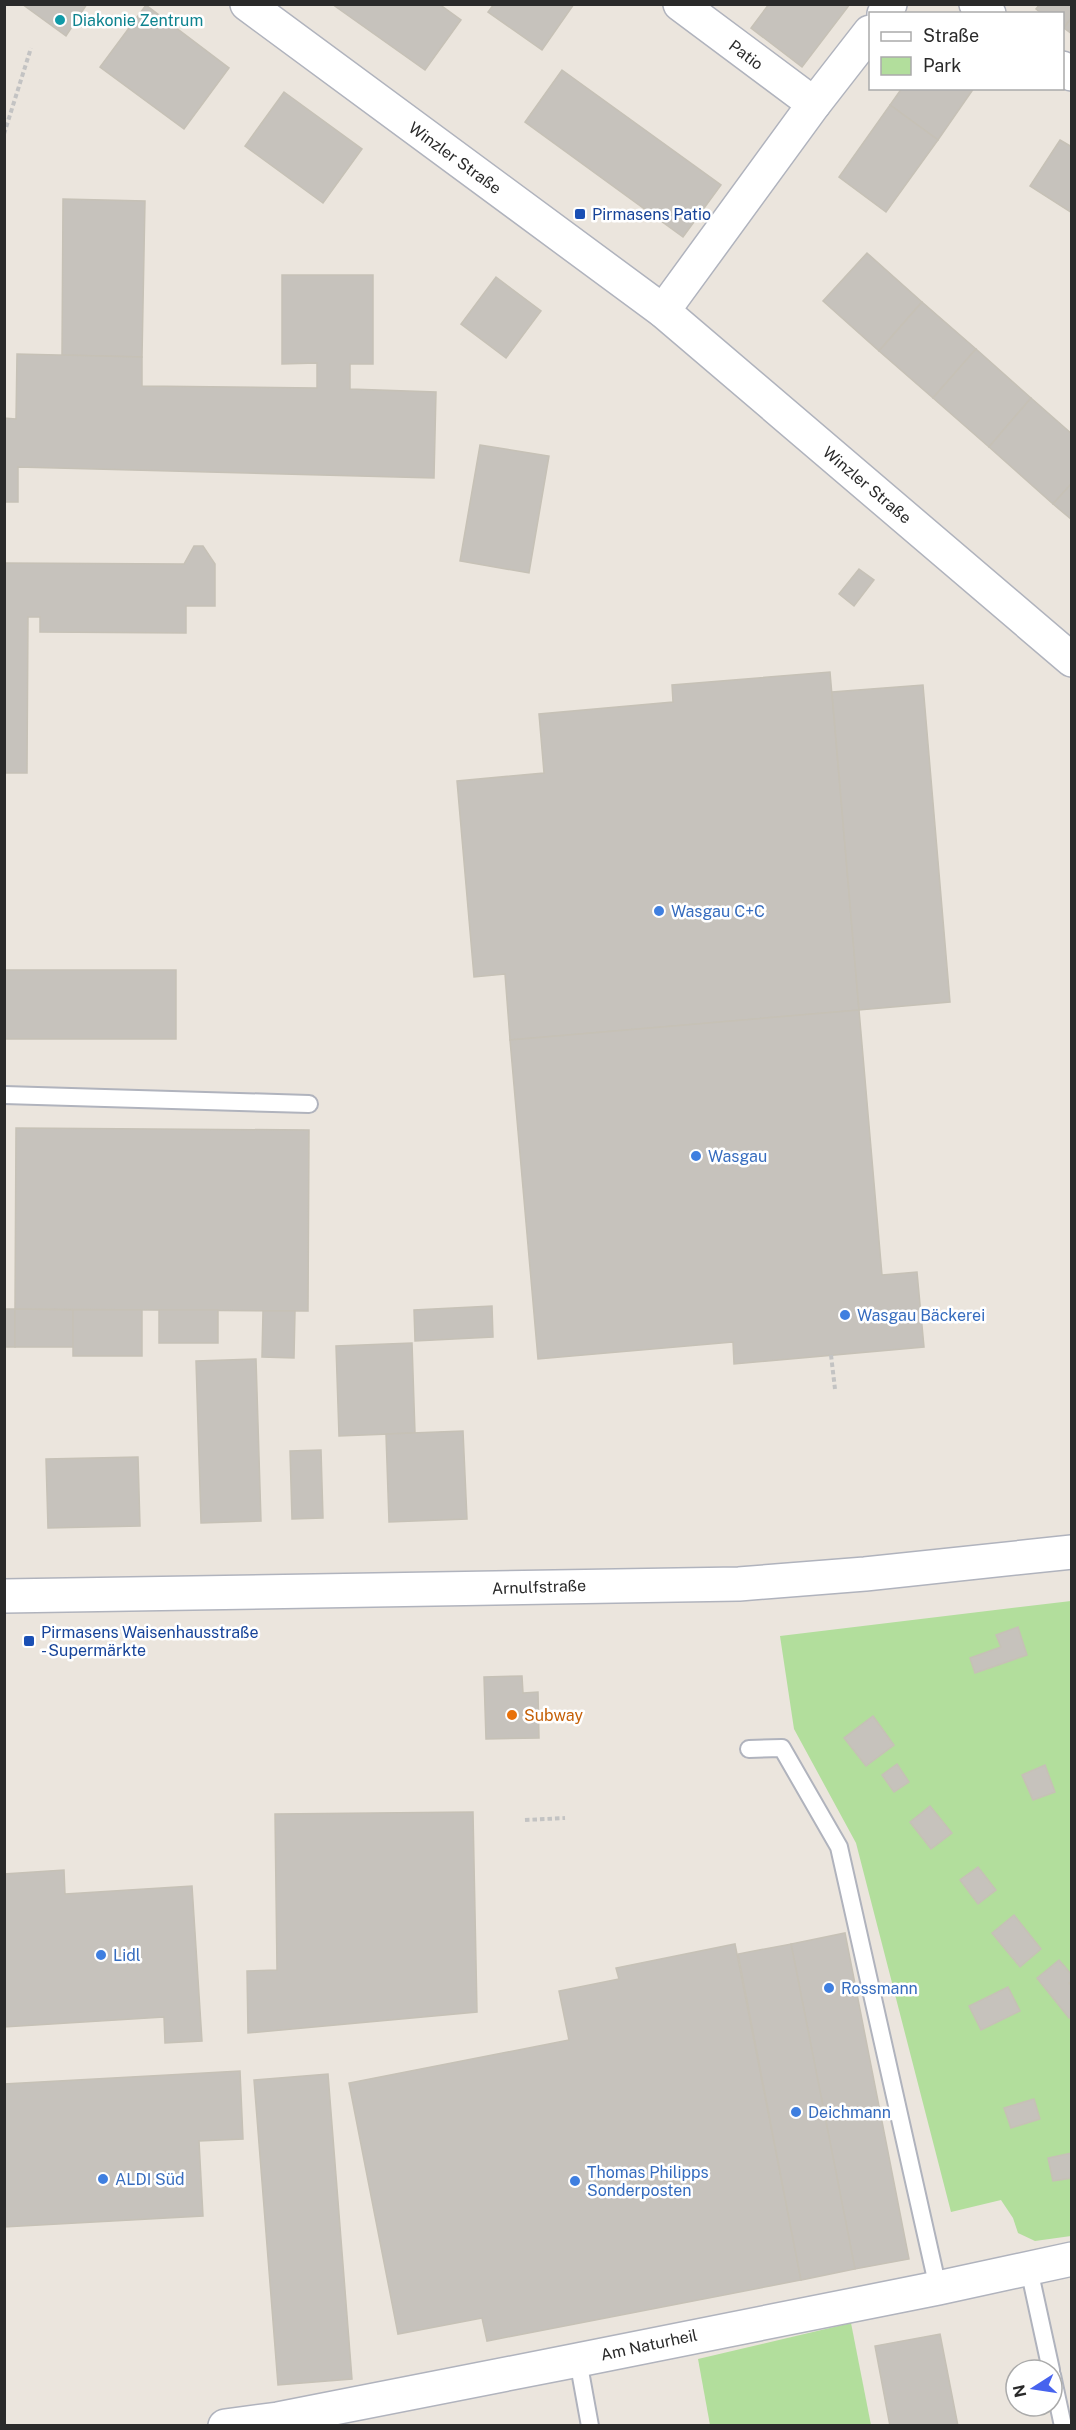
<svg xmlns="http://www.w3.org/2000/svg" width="1076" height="2430" viewBox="0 0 1076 2430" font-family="'Public Sans',sans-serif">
	<rect width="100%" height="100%" fill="#ebe5dd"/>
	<g fill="#b2de9c">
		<polygon points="1071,1601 1071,2236 1035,2241 1018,2233 1013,2218 1001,2200 951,2212 856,1843 794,1729 780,1636"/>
		<polygon points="851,2323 871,2425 710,2425 698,2359"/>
	</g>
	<g fill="#c6c2bc" stroke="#c6c1b6" stroke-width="1.5">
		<polygon points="22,4 87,4 66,36"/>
		<polygon points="332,4 439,4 461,20 425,70"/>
		<polygon points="494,4 574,4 542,50 488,12"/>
		<polygon points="769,4 850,4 802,67 751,28"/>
		<polygon points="1040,4 1072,4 1072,17 1064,28 1062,14 1042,14 1036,9"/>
		<polygon points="146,5 229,68 184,129 100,67"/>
		<polygon points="1072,17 1072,34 1064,28"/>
		<polygon points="562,70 721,185 683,237 525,122"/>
		<polygon points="902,88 974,88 938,140 890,105"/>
		<polygon points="284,92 362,149 323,203 245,146"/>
		<polygon points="890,105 938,140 886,212 839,177"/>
		<polygon points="1060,140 1072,147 1072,213 1030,186"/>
		<polygon points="63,199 145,201 142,357 62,355"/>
		<polygon points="867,253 922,302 879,351 823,301"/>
		<polygon points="282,275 373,275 373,364 350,364 350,389 436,392 434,478 18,467 18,502 4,502 4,418 16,419 17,354 142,357 142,386 317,388 317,363 282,364"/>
		<polygon points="496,277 541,311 506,358 461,324"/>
		<polygon points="922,302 976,349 933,398 879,351"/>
		<polygon points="976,349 1031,398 989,447 933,398"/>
		<polygon points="1031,398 1072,434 1072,483 1053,504 989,447"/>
		<polygon points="480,445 549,456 529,573 460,561"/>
		<polygon points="1072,483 1072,520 1053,504"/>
		<polygon points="194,546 203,546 215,564 215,606 186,606 186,633 40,632 40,617 28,617 27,773 4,773 4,563 184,564"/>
		<polygon points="859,569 874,580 854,606 839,594"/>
		<polygon points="830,672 859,1010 510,1040 505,974 474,977 457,781 544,773 539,714 673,702 672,685"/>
		<polygon points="923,685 950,1002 859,1010 832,692"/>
		<rect x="4" y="970" width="172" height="69"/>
		<polygon points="859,1010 882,1275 917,1272 924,1347 734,1364 733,1342 538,1359 510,1040"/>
		<polygon points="16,1128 309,1130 308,1311 15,1309"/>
		<polygon points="492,1306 493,1337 415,1341 414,1310"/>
		<rect x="4" y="1309" width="11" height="38"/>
		<polygon points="15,1309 73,1310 73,1347 15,1347"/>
		<rect x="73" y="1310" width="69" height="46"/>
		<rect x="159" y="1310" width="59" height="33"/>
		<polygon points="263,1311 295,1311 294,1358 262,1357"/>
		<polygon points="412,1343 415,1433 339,1436 336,1346"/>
		<polygon points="256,1359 261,1521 201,1523 196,1361"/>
		<polygon points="463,1431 467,1519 389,1522 386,1434"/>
		<polygon points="321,1450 323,1518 292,1519 290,1451"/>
		<polygon points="138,1457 140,1526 48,1528 46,1459"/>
		<polygon points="1018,1627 1027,1655 975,1673 970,1658 1001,1647 996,1635"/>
		<polygon points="522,1676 523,1693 538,1692 539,1738 486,1739 484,1677"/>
		<polygon points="873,1716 894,1745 866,1766 844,1738"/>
		<polygon points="897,1764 909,1782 894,1792 882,1775"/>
		<polygon points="1045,1765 1055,1792 1033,1800 1022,1775"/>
		<polygon points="930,1806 952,1833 931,1849 910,1822"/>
		<polygon points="473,1812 477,2012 248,2033 247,1971 277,1970 275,1814"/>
		<polygon points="978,1867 996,1890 978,1904 960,1880"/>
		<polygon points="64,1870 65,1894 192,1886 202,2041 165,2043 164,2017 4,2027 4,1874"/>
		<polygon points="1014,1915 1041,1949 1020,1967 992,1933"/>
		<polygon points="845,1933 909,2259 855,2269 791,1944"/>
		<polygon points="735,1944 801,2280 487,2341 482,2318 398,2334 349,2083 569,2040 559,1991 619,1979 616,1968"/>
		<polygon points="791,1944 855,2269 801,2280 738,1954"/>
		<polygon points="1059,1960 1072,1975 1072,1981 1069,1983 1072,1986 1072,2016 1069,2018 1037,1978"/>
		<polygon points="1008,1987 1020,2011 981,2030 969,2006"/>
		<polygon points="240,2071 243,2139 199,2141 203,2216 4,2227 4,2084"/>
		<polygon points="328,2074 352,2379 278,2385 254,2080"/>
		<polygon points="1034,2099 1040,2119 1011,2128 1004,2108"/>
		<polygon points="1072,2153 1072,2178 1053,2181 1048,2158"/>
		<polygon points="940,2334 958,2426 890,2426 875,2346"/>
	</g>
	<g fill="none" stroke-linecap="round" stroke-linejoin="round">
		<g stroke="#b0b3bd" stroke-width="20">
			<g id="lane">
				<polyline points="4,1095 309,1104"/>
				<polyline points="749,1749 782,1748 839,1847 938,2288"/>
				<polyline points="1029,2269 1051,2370"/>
				<polyline points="578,2360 590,2426"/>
				<polyline points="1052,2375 1063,2426"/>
			</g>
		</g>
		<g stroke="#b0b3bd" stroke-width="36">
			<g id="street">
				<polyline points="247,4 663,311 1072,660"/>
				<polyline points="680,4 814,104"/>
				<polyline points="976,4 989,14"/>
				<polyline points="884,14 890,4"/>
				<polyline points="1062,68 1072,74"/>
				<polyline points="663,311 814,104 870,32"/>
				<polyline points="225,2426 278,2419 578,2360 938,2288 1072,2259"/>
			</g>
		</g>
		<g stroke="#b0b3bd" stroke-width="36">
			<polyline id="secondary" points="4,1596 739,1584 865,1574 1072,1552"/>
		</g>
		<g stroke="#c3c3c3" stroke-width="4" stroke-dasharray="4.5 3" stroke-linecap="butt">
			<polyline points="4,134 31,48"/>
			<polyline points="831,1355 835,1389"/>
			<polyline points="525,1820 565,1818"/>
		</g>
		<use href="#lane" stroke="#fff" stroke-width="16"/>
		<use href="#street" stroke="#fff" stroke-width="33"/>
		<use href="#secondary" stroke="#fff" stroke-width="33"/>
	</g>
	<circle fill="#0f9aa8" stroke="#fff" stroke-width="2" cx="60" cy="20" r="6"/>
	<g fill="#1a4fb4" stroke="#fff" stroke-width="2">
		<rect x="574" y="208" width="12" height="12" rx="3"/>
		<rect x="23" y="1635" width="12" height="12" rx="3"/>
	</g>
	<g fill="#3f7fe0" stroke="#fff" stroke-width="2">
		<circle cx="659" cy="911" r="6"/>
		<circle cx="696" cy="1156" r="6"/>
		<circle cx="845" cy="1315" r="6"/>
		<circle cx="101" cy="1955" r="6"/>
		<circle cx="829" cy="1988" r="6"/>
		<circle cx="796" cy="2112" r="6"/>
		<circle cx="103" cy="2179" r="6"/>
		<circle cx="575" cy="2181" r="6"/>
	</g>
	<circle fill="#e8710a" stroke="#fff" stroke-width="2" cx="512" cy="1715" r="6"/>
	<g text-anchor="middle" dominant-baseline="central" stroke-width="5" stroke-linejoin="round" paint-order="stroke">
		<g font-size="16" fill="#0d838f" stroke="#fff" text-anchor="start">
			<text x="72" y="20">Diakonie Zentrum</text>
		</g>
		<g font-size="16" fill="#2a2a2a" stroke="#fff">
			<text transform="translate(746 55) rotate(37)">Patio</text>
			<text transform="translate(455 158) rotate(36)">Winzler Straße</text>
			<text transform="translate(867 485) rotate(40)">Winzler Straße</text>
			<text transform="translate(539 1587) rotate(-2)">Arnulfstraße</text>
			<text transform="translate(649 2345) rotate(-12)">Am Naturheil</text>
		</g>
		<g font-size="16" fill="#164399" stroke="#fff" text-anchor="start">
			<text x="592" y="214">Pirmasens Patio</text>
			<text x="41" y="1632">Pirmasens Waisenhausstraße<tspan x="41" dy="18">- Supermärkte</tspan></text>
		</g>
		<g font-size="16" fill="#366cbe" stroke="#fff" text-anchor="start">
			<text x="671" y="911">Wasgau C+C</text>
			<text x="708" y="1156">Wasgau</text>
			<text x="857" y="1315">Wasgau Bäckerei</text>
			<text x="113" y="1955">Lidl</text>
			<text x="841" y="1988">Rossmann</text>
			<text x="808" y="2112">Deichmann</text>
			<text x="587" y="2172">Thomas Philipps<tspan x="587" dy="18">Sonderposten</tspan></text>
			<text x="115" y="2179">ALDI Süd</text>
		</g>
		<g font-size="16" fill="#c56008" stroke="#fff" text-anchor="start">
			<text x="524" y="1715">Subway</text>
		</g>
	</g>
	<rect width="1076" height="2430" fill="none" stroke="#2a2a2a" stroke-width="12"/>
	<rect x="869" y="12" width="195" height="78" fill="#ffffff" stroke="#aaaaaa" stroke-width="1.5"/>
	<rect x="881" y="32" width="30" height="9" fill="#ffffff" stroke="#aaaaaa" stroke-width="1.5"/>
	<text x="923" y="42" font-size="18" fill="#2a2a2a">Straße</text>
	<rect x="881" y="57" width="30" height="18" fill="#b2de9c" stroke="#aaaaaa" stroke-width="1.5"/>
	<text x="923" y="72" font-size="18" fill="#2a2a2a">Park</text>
	<g transform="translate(1034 2388) rotate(258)"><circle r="28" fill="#ffffff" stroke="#aaaaaa" stroke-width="1.5"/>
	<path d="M0-4.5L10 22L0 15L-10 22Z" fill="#4763ee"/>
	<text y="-9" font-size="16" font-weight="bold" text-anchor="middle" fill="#2a2a2a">N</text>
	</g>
</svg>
